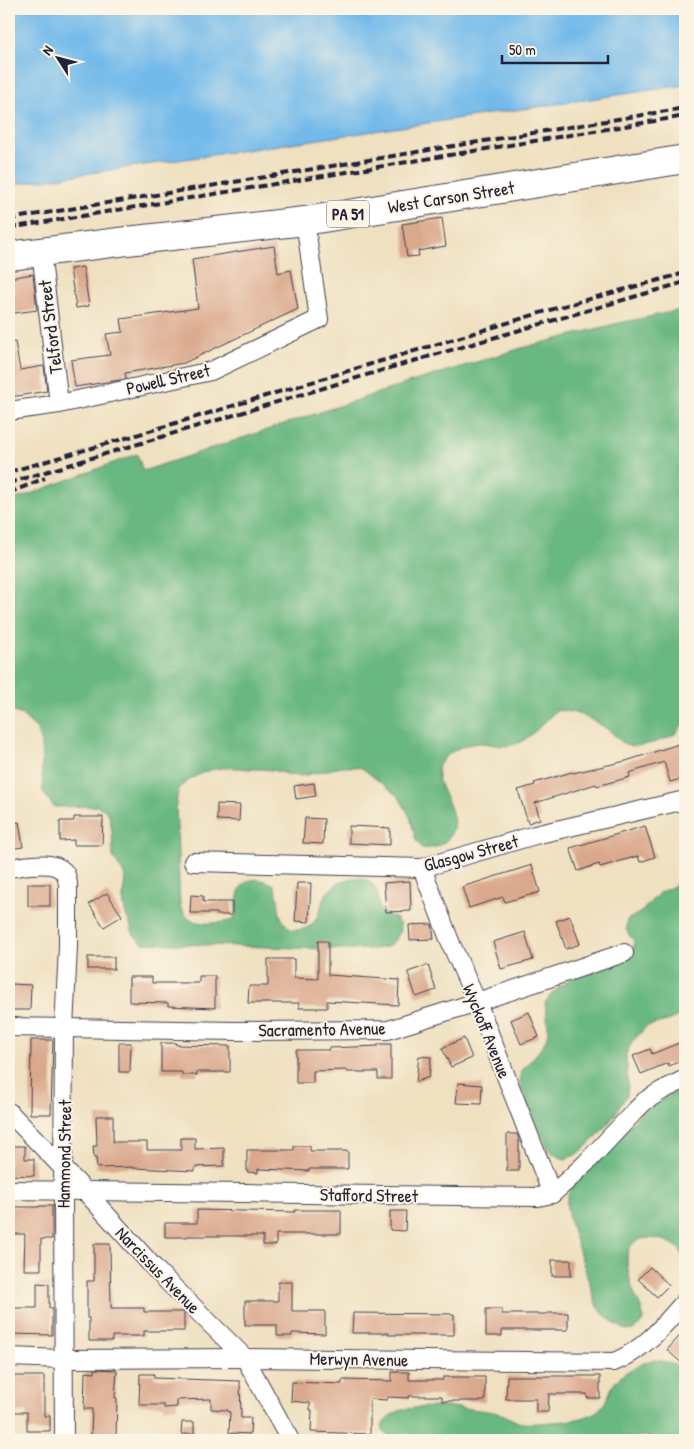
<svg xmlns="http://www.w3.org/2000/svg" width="694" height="1449" viewBox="0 0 694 1449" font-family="'Patrick Hand',sans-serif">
	<rect width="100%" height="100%" fill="#fcf5e5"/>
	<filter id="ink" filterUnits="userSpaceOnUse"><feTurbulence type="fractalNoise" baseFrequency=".02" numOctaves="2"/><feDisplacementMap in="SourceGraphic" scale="10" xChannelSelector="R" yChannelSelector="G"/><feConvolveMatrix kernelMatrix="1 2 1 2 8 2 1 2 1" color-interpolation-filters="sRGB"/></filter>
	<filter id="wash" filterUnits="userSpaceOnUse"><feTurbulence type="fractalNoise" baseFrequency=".0096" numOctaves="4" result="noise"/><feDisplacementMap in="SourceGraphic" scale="20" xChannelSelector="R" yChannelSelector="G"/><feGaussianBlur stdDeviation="1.12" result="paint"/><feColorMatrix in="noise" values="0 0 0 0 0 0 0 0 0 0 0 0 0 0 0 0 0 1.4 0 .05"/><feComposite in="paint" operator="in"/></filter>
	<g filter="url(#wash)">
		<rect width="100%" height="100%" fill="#efe0c0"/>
		<g fill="#6ab881" stroke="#466d5e">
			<path d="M 685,309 L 685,721 C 682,725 679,730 676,733 C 667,740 635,750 625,744 C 619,741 615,735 610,731 C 594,720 577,711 557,710 C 546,720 529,740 516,744 C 503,748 493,744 482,743 C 467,743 450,750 441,762 C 426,783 467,812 449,837 C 443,846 433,849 422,848 L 416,840 L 410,817 L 399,797 L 362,768 C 341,763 320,774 298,776 C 290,776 284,773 276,771 C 268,769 258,769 250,769 C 227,767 211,766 191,779 C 186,782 180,786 178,792 C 177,796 177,800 176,804 L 180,906 C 183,912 187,919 193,921 C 204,925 222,923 233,920 C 238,911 236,901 239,892 C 245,875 262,878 274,885 C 283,905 273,916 292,930 C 301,930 306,930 313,923 C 320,916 321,904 326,895 C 335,880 364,869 375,888 C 379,895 378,904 380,911 L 395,918 L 399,923 L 400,930 L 394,941 L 387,947 L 375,949 L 329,949 L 143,943 L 134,935 L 125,912 L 123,899 L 125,876 L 113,857 L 112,831 L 109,815 L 105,810 L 98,806 L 54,807 L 43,792 L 41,743 L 37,729 L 22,715 L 9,710 L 9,502 L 137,454 L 143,471 L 408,383 L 522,348 L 615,324 Z"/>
			<path d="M 685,881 L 685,1013 L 667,1021 L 647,1026 L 632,1042 L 626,1054 L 628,1084 L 627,1095 L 611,1120 L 596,1137 L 579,1153 L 566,1159 C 557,1157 552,1154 547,1146 C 541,1132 517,1088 520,1076 C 521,1070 527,1065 531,1060 C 552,1038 549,1031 545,1003 C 560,981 583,972 607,962 C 617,958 627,955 634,948 L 634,941 C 627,933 625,930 627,920 L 641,912 L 659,893 Z"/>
			<path d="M 685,1086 L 685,1260 C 683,1255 680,1248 674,1245 C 660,1236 629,1233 627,1256 C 627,1266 629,1278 632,1287 C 634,1295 645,1312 643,1320 C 641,1324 636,1329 632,1330 C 623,1333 603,1314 597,1307 L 569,1219 C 566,1205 565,1200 572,1187 L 641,1113 Z"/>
			<path d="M 652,1360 C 659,1361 667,1361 674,1365 C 679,1367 680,1369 685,1369 L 685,1440 L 661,1440 L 646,1436 C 594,1441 540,1440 488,1440 C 467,1440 447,1440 427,1439 C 417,1439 406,1440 397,1438 C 392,1437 386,1436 383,1432 C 378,1425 388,1418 393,1414 C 410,1402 481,1408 501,1414 C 508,1416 515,1422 522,1423 C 531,1424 543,1423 552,1422 C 569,1421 594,1419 604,1404 C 609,1397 611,1387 616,1381 C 626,1370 639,1365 652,1360 Z"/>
		</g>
		<polygon fill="#72baea" stroke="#4a6e92" points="9,9 685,9 685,85 9,185"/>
		<g id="blocks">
			<g fill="#daa88c">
				<polygon points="442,218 446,246 418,251 419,256 407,257 402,224"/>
				<polygon points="274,246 278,273 291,270 298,309 184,363 125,373 126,379 75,387 71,360 110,355 106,334 123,332 121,319 198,308 192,259"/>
				<polygon points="83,267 89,306 76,308 70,269"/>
				<polygon points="33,274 37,310 15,313 14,312 9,312 9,278"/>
				<polygon points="15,342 20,370 44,366 47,391 11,397 9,384 9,343"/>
				<polygon points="685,742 685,778 670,782 664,762 629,773 630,777 597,786 596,784 535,803 540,819 528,823 518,790 535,785 534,783 572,772 573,773 626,761"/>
				<polygon points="314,783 316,796 296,799 294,786"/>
				<polygon points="217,804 240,805 239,821 217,820"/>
				<polygon points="74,817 103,817 102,845 74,845 74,840 60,841 60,821 74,821"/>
				<polygon points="305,818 324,819 323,844 303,843"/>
				<polygon points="19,822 23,847 9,849 9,824"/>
				<polygon points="349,826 390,828 390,845 349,843"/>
				<polygon points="645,826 655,857 640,862 638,856 600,867 599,864 578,871 570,848"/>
				<polygon points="532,865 540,892 505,902 503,897 469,908 462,887"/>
				<polygon points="410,881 411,911 386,912 384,883"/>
				<polygon points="297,883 311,883 309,922 295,921"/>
				<rect x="28" y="884" width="22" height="22"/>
				<polygon points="107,893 122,916 104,927 89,904"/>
				<polygon points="191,895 203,896 203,902 232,902 232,915 217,915 217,913 190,913"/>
				<polygon points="570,916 580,944 566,949 556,921"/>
				<polygon points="432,924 434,939 410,940 409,925"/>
				<polygon points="525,932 533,960 501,969 493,942"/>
				<polygon points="318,941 328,941 328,975 399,980 398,1005 327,1001 327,1008 299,1008 299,1003 248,1003 249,986 268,986 268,959 294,959 294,978 318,979"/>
				<rect x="88" y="957" width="26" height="12"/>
				<polygon points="428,965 436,990 416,997 408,972"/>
				<polygon points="199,976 215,976 215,1008 168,1006 168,1003 129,1002 129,977 152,977 152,983 199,983"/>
				<polygon points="11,984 31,985 30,1010 11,1010"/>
				<polygon points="529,1012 539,1037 521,1044 511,1020"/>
				<polygon points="464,1038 472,1058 451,1067 442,1048"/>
				<polygon points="31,1040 53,1040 51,1114 30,1114"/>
				<polygon points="119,1043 131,1043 130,1072 119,1072"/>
				<polygon points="161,1043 176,1043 176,1045 230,1046 230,1072 197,1072 197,1075 182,1075 182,1072 161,1072"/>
				<polygon points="679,1043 685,1059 669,1066 668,1063 641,1074 633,1056 650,1049 652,1054"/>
				<polygon points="378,1044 391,1044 391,1079 378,1079 378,1072 347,1072 347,1070 313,1071 313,1083 296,1083 296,1050 329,1050 329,1048 378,1046"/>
				<polygon points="419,1056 431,1057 429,1077 416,1082"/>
				<polygon points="458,1083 482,1085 481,1104 456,1103"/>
				<polygon points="96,1116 113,1116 113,1142 147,1142 147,1150 181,1150 181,1138 195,1138 195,1149 224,1148 224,1166 195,1167 195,1171 133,1168 133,1167 97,1168 96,1158 94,1158 93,1146 97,1146"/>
				<polygon points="507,1134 517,1134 519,1140 519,1171 507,1171"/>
				<polygon points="9,1146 25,1146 25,1159 34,1159 34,1176 9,1175"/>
				<polygon points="294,1146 310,1146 310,1151 348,1151 348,1169 309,1169 309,1171 258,1169 258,1173 247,1172 247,1150 294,1150"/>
				<polygon points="39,1206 52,1206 52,1239 41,1239 41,1270 24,1270 25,1234 9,1234 10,1207 39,1207"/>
				<polygon points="197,1210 295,1212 295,1210 341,1210 341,1234 276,1234 276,1245 263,1245 263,1236 187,1236 187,1237 165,1237 165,1223 197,1223"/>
				<polygon points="390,1211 406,1211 405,1231 390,1230"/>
				<polygon points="94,1244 110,1244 111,1308 144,1308 144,1312 183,1312 184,1313 184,1331 144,1331 144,1336 112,1336 112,1341 89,1341 89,1318 87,1318 87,1281 94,1281"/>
				<rect x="552" y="1260" width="19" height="16"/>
				<polygon points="650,1267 669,1285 657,1297 638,1279"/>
				<polygon points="278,1282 292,1282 292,1311 325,1311 325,1334 292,1333 292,1336 277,1336 277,1325 245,1325 245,1301 278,1301"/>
				<polygon points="37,1283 49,1284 49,1308 52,1308 52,1335 9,1334 9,1308 37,1308"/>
				<polygon points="486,1309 502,1309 502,1314 547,1314 547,1313 568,1313 568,1330 502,1330 502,1336 486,1336"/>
				<polygon points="353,1313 454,1314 454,1335 389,1335 389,1333 352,1333"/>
				<polygon points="685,1330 685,1366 667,1350"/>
				<polygon points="95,1369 117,1370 115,1398 117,1398 116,1437 91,1435 92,1409 84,1409 85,1372 95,1373"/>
				<polygon points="392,1372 409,1372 409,1380 443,1380 443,1377 485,1377 485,1401 442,1401 442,1396 409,1396 409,1398 387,1397 387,1400 372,1399 370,1400 370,1434 311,1432 312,1410 310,1410 310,1403 291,1401 292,1382 342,1384 342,1380 392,1381"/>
				<polygon points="140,1374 154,1374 154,1378 240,1381 241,1418 251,1418 250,1434 229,1433 230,1412 228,1412 228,1410 211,1409 211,1399 177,1400 177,1407 164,1408 164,1405 139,1405"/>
				<polygon points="9,1376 44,1376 44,1416 50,1416 50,1431 27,1431 27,1412 9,1412"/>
				<polygon points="507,1376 600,1376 600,1398 587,1398 587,1394 549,1394 548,1412 536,1412 536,1399 506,1399"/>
				<polygon points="182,1422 194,1422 194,1434 181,1434"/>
			</g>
		</g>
	</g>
	<g filter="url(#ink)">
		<use href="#blocks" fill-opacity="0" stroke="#413e4f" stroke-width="1"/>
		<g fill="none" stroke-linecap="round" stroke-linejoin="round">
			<g stroke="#413e4f" stroke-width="20">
				<g id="minor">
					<polyline points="41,251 59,404"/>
					<polyline points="9,411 59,404 211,371 319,319 305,221"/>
					<polyline points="193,862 422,868 535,835 685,800"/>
					<path d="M 9,868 C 24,866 58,858 66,875 C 67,878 67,881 68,883 L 68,947 L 64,1028 L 63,1190 L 64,1440"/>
					<polyline points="422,868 451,944 477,1002 552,1194"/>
					<polyline points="9,1027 236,1031 388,1030 477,1002 624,953"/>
					<polyline points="9,1112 85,1191 158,1272 245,1358 290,1440"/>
					<polyline points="9,1190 538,1197 552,1194 568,1180 586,1163 633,1113 645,1101 661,1091 685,1079"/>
					<path d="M 9,1357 L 63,1359 L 245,1358 L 614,1362 C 644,1350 664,1325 685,1301"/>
				</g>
			</g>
			<g stroke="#413e4f" stroke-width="30">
				<polyline id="primary" points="9,256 127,241 305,221 685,159"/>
			</g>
			<use href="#minor" stroke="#fff" stroke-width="18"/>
			<use href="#primary" stroke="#fff" stroke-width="28"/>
			<g stroke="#22223b" stroke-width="4" stroke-dasharray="8 4" stroke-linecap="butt">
				<polyline points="9,219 685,108"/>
				<polyline points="9,228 685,116"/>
				<polyline points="9,472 133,436 560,307 685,273"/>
				<polyline points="9,483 393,367 685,282"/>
				<polyline points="9,493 45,478"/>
			</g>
		</g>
	</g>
	<g text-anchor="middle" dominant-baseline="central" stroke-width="4" stroke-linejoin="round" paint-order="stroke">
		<rect fill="#fcf5e5" stroke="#63616e" stroke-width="1" x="327" y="200.5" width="42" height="27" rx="4"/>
		<g font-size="16" font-weight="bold" fill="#22223b">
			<text x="348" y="214">PA 51</text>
		</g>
		<g font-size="18" fill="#22223b" stroke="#fcf5e5">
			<text transform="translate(451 197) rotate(-9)">West Carson Street</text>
			<text transform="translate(50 327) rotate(-97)">Telford Street</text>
			<text transform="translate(168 379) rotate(-13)">Powell Street</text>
			<text transform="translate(471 853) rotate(-15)">Glasgow Street</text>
			<text transform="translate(322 1029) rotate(-1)">Sacramento Avenue</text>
			<text transform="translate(487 1031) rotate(68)">Wyckoff Avenue</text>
			<text transform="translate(64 1154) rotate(-89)">Hammond Street</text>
			<text transform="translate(369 1195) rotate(1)">Stafford Street</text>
			<text transform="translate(158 1270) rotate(46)">Narcissus Avenue</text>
			<text transform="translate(359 1359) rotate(1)">Merwyn Avenue</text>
		</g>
	</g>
	<rect width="694" height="1449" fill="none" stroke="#fcf5e5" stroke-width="30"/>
	<g transform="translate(58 58) rotate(306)" stroke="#fcf5e5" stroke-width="4" paint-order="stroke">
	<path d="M0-4L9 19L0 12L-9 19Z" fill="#22223b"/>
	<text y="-8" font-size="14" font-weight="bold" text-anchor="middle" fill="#22223b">N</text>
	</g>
	<path d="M502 55v8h106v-8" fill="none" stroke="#22223b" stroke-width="2.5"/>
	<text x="509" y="55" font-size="15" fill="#22223b" stroke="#fcf5e5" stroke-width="4" paint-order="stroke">50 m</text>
</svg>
